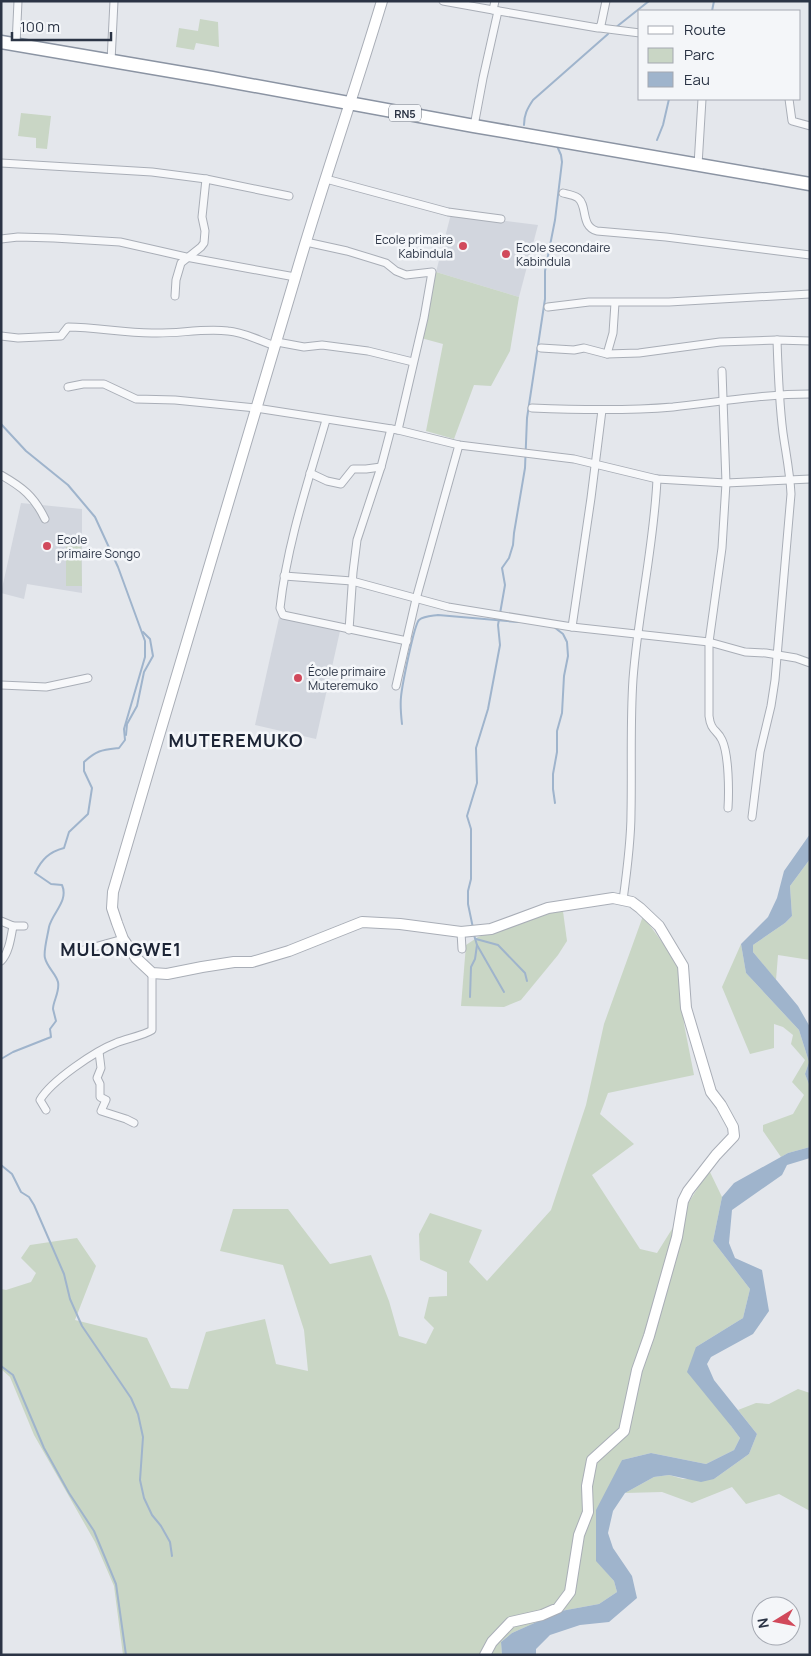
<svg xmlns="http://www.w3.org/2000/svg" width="811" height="1656" viewBox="0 0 811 1656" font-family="Manrope,sans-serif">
	<rect width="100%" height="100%" fill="#e4e7ec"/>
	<g fill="#d2d6de">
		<polygon points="451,214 538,225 519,297 436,272"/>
		<polygon points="21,503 82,509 82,593 27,584 24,599 1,593"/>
		<polygon points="279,618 340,631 316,739 255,725"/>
	</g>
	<g fill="#c9d6c5">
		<polygon points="200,19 218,22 219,47 196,43 194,50 176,47 179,28 198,31"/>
		<polygon points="21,113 51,116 47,149 36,148 36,138 18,136"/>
		<polygon points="436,272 519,297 510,351 491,386 474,385 454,439 426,431 443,344 421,338"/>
		<polygon points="66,539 81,539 82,586 66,586"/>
		<polygon points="810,859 810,960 778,955 776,980 753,952 753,945 785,923 792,916 790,886"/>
		<polygon points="562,904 567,941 558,955 521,1000 504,1007 461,1006 466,945 478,937"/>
		<polygon points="643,916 678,964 684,1024 694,1075 608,1093 600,1114 634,1144 592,1175 640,1249 657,1253 709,1170 722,1197 713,1241 750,1289 743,1318 696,1347 731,1426 740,1438 734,1450 706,1464 651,1453 622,1460 596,1560 614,1581 617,1592 599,1604 561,1611 512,1633 501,1642 502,1655 123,1655 114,1586 95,1542 34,1435 10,1377 1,1369 1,1289 6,1290 31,1282 36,1273 21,1258 30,1245 77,1238 96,1266 75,1320 147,1338 171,1388 188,1389 206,1332 265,1319 276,1364 308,1371 304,1330 283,1265 220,1251 233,1209 288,1209 330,1264 371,1255 389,1301 399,1336 426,1344 434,1328 424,1318 429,1297 447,1296 447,1272 420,1260 419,1234 430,1213 482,1230 469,1262 487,1281 551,1210 586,1105 604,1024"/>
		<polygon points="741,944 746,973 799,1030 809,1062 805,1074 810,1087 810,1147 788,1153 781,1157 763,1131 763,1125 793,1114 804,1095 792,1082 805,1060 791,1044 793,1035 783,1027 774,1024 774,1048 750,1054 722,987"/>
		<polygon points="798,1389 810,1393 810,1511 779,1494 746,1504 732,1487 692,1503 662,1492 625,1493 654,1477 669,1475 683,1479 714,1479 749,1454 757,1434 738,1410 756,1403 769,1404"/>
	</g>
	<g fill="#9fb4cc">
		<polygon points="810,834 810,859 790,886 792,916 785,923 753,945 753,952 798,1006 810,1027 810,1087 805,1074 809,1062 799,1030 746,973 741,944 768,917 777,898 784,871"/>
		<polygon points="810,1147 810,1158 787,1165 782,1175 732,1210 729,1243 735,1258 762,1270 769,1311 753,1334 711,1357 707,1364 714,1380 757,1434 749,1454 714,1479 701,1482 669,1475 654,1477 625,1493 613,1511 608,1533 613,1548 632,1576 637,1598 609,1622 580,1625 550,1635 536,1649 536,1655 502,1655 501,1642 512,1633 561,1611 599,1604 617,1592 614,1581 596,1561 596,1510 622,1460 651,1453 706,1464 734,1450 740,1438 731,1426 687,1372 696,1347 743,1318 750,1289 713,1241 722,1197 734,1183 788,1153"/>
	</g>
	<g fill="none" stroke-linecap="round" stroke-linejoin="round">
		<g stroke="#9fb4cc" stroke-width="2">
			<polyline points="712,11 714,1"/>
			<polyline points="615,28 649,1"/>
			<path d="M 524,125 C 524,115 527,109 533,100 L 608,34"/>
			<polyline points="657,140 663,125 669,99"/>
			<polyline points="525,141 535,143"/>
			<path d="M 1,424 L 26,451 L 68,485 L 95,517 L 118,567 L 145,641 L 145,657 L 124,729 L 125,740 L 119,748 C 102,750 97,750 84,762 L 84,771 L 92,788 L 88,814 L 69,832 L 64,848 C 49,852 42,859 35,873 L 51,884 L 62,885 C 69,901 52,913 49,927 C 48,934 43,952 45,958 C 47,967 56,974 58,982 C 60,992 53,1001 53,1009 C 54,1013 55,1017 56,1021 L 50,1029 L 51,1037 L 13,1052 L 1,1059"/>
			<polyline points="554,627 563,634 567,642 568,656 564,676 562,713 557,731 557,752 553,774 553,789 555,803"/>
			<path d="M 402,724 C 401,715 400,706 401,697 C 402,686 414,625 419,620 C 424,616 432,616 438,615 L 518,622"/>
			<polyline points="126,735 127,724 137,706 144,672 153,656 150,639 143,632"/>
			<polyline points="473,928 468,904 468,891 471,879 471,829 467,816 477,783 476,748 488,709 500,645 498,625 505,585 502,568 509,558 513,545 514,533 525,468 527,418 545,299 545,271 555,220 562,162 561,155 557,146"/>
			<polyline points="474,935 477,945 504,992"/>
			<polyline points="476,939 498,945 525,973 527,981"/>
			<polyline points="470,997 471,967 475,959 477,945"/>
			<polyline points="1,1165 12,1174 21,1192 29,1197 34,1205 64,1274 70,1299 82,1326 131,1398 138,1414 143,1437 140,1480 144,1498 152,1515 161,1526 170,1542 172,1556"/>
			<polyline points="1,1366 13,1375 44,1448 69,1493 94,1531 116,1584 126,1655"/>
		</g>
		<g stroke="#a9aeb7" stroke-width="9">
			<g id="street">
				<polyline points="443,1 493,10 495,1"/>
				<polyline points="493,10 598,28 601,25 606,1"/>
				<polyline points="600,28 640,33"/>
				<polyline points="16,45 18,1"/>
				<polyline points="111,61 114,1"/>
				<polyline points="789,99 792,121 810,126"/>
				<polyline points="474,126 483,78 498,11"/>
				<polyline points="1,163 152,172 206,179 289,196"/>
				<polyline points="698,165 702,99"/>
				<polyline points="326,179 448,212 501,219"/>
				<path d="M 563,193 C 567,194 574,195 578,198 C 588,206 580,226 597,231 L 666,237 L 810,255"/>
				<polyline points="1,239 18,237 54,238 120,242 186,257 295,277"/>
				<polyline points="306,242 347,251 386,263 396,271 406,275 432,272 424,318 398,430"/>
				<polyline points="175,296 176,280 181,263 201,247 204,243 205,231 202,217 206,179"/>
				<polyline points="548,307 589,302 669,302 810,294"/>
				<path d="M 1,336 L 18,338 L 61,336 L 68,327 C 96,327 123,333 152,333 C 177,334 203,328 228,331 C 244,332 260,341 275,346"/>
				<polyline points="277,342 304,347 322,345 368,351 413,362"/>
				<polyline points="541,348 574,350 584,348 607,354 639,353 720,342 777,340 810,341"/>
				<polyline points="607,354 613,333 615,303"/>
				<path d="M 722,371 L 726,483 L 722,548 L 709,642 L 709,716 C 711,732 717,729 722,740 C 729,755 729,792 728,808"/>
				<polyline points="68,387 83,384 104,384 136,399 175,400 256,408 398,430 459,445 574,459 657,479 726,483 810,479"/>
				<path d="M 532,408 C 580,410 626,411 673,407 C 719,402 764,394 810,394"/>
				<path d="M 326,420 C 308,482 287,544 280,608 L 283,615 L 407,641"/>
				<polyline points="310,473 327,481 341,484 353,469 366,469 381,467"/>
				<path d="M 1,475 C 22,487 34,496 45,519"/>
				<polyline points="284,576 352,581 448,607 572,627 709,642 745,652 766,653 796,658 810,663"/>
				<polyline points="572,627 591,498 602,410"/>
				<polyline points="349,630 353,572 357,540 381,467 391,429"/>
				<polyline points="1,685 46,687 88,678"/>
				<polyline points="396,686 416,599 459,445"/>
				<path d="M 752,817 L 760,752 L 771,706 L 775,680 L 791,494 C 790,473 786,454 783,433 C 779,402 778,371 777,340"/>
				<path d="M 623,900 C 627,871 631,842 631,813 C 632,768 630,724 633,679 C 638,612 654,546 657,479"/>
				<polyline points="1,921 13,926 24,926"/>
				<polyline points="461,932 462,949"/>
				<polyline points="80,951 123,939"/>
				<path d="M 1,961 C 9,953 11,937 13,926"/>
				<polyline points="99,1052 101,1068 97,1078 100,1084 100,1097 106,1100 101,1111 126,1119 134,1123"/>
				<path d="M 46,1110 L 40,1100 C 51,1081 95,1051 116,1043 C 125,1039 145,1035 152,1030 L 152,973"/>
			</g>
		</g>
		<g stroke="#a9aeb7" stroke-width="12">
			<path id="secondary" d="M 382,1 C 354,94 322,185 295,278 C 234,482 173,687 113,892 L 112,908 L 117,923 L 123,939 L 136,958 L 152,973 L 167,974 L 202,967 L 234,962 L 252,962 L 289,951 L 362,922 L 400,924 L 461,932 L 491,929 L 548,908 L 613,898 L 632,902 L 640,908 L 659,926 L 683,966 L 686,1008 L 711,1092 L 721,1105 L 733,1127 L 734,1136 L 716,1155 L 688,1191 L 683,1201 L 677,1237 L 649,1336 L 637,1370 L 624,1431 L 592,1460 L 587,1486 L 588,1512 L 579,1535 L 570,1592 L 558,1608 L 542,1615 L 511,1622 L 492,1642 L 485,1655"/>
		</g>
		<g stroke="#8b94a3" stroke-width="15">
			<polyline id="highway" points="1,42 212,78 474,126 810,184"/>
		</g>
		<use href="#street" stroke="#f7f8fa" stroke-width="7"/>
		<use href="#secondary" stroke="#fff" stroke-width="10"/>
		<use href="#highway" stroke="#fff" stroke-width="12"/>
	</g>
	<g fill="#d1495b" stroke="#f4f6f9" stroke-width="2">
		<circle cx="463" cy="246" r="5"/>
		<circle cx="506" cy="254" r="5"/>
		<circle cx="47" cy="546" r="5"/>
		<circle cx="298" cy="678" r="5"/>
	</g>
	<g text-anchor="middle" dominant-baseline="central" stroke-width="5" stroke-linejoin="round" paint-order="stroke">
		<rect fill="#f4f6f9" stroke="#676e7b" stroke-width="1" x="389" y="104.5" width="32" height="17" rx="4"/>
		<g font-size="11" font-weight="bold" fill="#2b3445">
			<text x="405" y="113">RN5</text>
		</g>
		<g font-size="12" fill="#2b3445" stroke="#f4f6f9" text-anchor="start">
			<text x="453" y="239" text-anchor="end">Ecole primaire<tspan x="453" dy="14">Kabindula</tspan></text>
			<text x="516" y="247">Ecole secondaire<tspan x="516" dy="14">Kabindula</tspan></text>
			<text x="57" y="539">Ecole<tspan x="57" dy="14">primaire Songo</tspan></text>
			<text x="308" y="671">École primaire<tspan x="308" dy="14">Muteremuko</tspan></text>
		</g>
		<g font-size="18" font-weight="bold" letter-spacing="1" fill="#1d2536" stroke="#f4f6f9">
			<text x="236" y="740">MUTEREMUKO</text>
			<text x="121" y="949">MULONGWE1</text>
		</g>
	</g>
	<rect width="811" height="1656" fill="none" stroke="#2b3445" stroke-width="5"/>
	<rect x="638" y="10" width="162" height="90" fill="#f4f6f9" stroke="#a4a8b1"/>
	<rect x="648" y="26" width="25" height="8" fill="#ffffff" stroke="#a4a8b1"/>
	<text x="684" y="35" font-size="15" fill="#2b3445">Route</text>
	<rect x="648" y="48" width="25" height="15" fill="#c9d6c5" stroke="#a4a8b1"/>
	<text x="684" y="60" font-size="15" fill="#2b3445">Parc</text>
	<rect x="648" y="72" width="25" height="15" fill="#9fb4cc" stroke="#a4a8b1"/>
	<text x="684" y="85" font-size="15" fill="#2b3445">Eau</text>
	<g transform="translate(776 1621) rotate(260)"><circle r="24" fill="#f4f6f9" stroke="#a4a8b1"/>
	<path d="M0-4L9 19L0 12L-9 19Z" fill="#d1495b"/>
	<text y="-8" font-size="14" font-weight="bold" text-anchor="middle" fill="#2b3445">N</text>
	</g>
	<path d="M12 32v8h99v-8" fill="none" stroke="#2b3445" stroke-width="2.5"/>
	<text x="20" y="32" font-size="15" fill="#2b3445" stroke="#f4f6f9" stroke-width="4" paint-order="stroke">100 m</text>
</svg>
